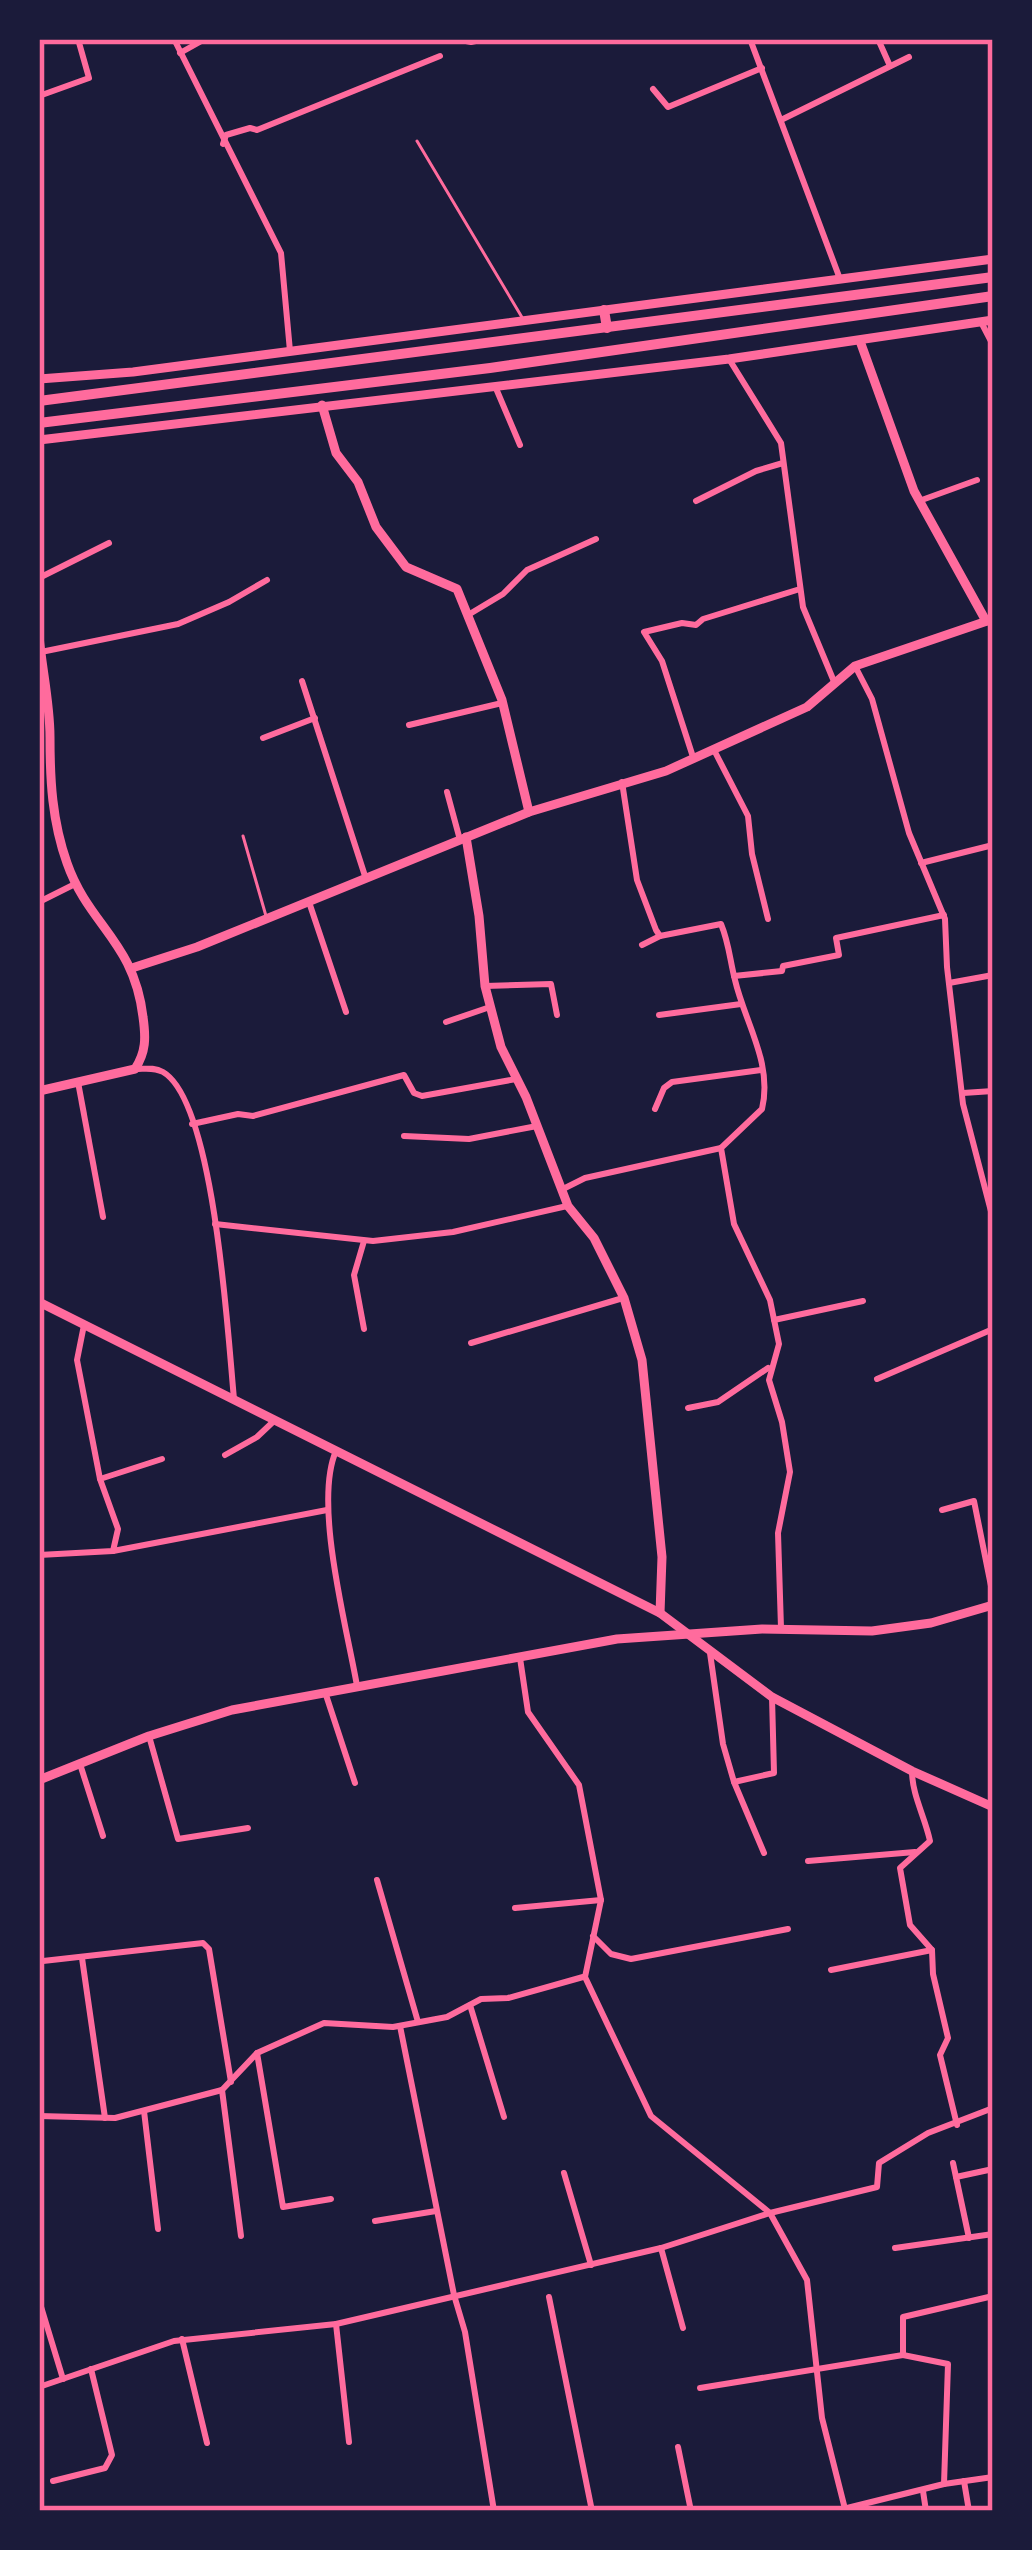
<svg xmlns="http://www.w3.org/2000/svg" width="1032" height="2550" viewBox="0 0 1032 2550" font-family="Inter,sans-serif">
	<rect width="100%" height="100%" fill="#1b1b3a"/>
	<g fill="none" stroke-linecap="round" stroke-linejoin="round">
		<g stroke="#ff6b9d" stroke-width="3">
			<polyline points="417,141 523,319"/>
			<polyline points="243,836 266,916"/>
		</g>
		<g stroke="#ff6b9d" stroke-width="6">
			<polyline points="174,39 281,253 290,351"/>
			<polyline points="456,39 471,42 485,39"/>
			<polyline points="750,39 840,279"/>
			<polyline points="878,39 890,66"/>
			<polyline points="180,53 205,39"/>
			<polyline points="653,89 668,107 762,68"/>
			<polyline points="39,96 89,78 78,39"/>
			<polyline points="783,119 909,57"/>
			<polyline points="223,144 226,135 250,128 257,130 440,56"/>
			<polyline points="981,322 993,345"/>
			<polyline points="729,359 781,443 803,607 835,684"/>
			<polyline points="495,386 520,445"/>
			<polyline points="696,501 756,471 783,463"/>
			<polyline points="919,501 977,480"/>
			<polyline points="39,578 109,543"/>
			<polyline points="468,615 503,594 527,570 596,539"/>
			<polyline points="41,652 178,624 229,602 267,580"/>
			<polyline points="855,666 872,699 909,833 945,919 947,967 963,1104 993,1219"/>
			<polyline points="302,681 365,876"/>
			<polyline points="409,725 502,703"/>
			<polyline points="263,738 315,718"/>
			<polyline points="714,750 748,816 752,854 768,919"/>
			<polyline points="693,757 662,661 644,632 682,623 696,625 703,619 800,589"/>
			<path d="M 622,782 L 637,880 L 656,930 L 660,936 L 721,924 C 729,943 730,961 735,980 C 745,1023 773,1063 762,1109 L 721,1148 L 734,1224 L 770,1300 L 779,1344 L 769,1380 L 782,1422 L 790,1472 L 778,1533 L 781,1628"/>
			<polyline points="447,792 460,840"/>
			<polyline points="921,863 993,845"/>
			<polyline points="39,902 75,884"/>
			<polyline points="309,902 346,1012"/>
			<polyline points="642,945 660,936"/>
			<polyline points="734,976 782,971 783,966 839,955 836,938 944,915"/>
			<polyline points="949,983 993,975"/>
			<polyline points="485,986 551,984 557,1015"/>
			<polyline points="659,1015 741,1004"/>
			<polyline points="446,1022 490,1007"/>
			<path d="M 136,1069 C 145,1069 154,1067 163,1072 C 215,1102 228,1338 234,1399"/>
			<polyline points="78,1082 103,1217"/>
			<polyline points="963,1093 993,1091"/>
			<polyline points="655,1109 664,1088 672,1082 761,1070"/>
			<polyline points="192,1124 238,1114 253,1116 404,1075 414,1093 422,1096 516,1079"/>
			<polyline points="404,1136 469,1139 537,1126"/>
			<polyline points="563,1189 585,1178 721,1148"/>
			<polyline points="215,1224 373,1241 453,1232 567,1206"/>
			<polyline points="364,1241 354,1275 364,1329"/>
			<polyline points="774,1320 863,1301"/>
			<polyline points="84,1325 77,1360 100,1479"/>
			<polyline points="471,1343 623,1298"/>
			<polyline points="877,1379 993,1329"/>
			<polyline points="688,1408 718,1402 768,1368"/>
			<path d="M 336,1451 C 313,1503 347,1628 357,1686"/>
			<polyline points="225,1455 257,1437 275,1420"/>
			<polyline points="942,1510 974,1501 993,1596"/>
			<polyline points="113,1551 327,1510"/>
			<polyline points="39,1555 113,1551 118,1529 100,1479 162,1459"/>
			<polyline points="710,1653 723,1744 734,1782"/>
			<polyline points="520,1658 528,1712 579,1785 601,1900 585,1977 651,2116 770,2213 807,2280 822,2418 845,2509"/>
			<polyline points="326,1695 355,1783"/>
			<polyline points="149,1736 178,1839 248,1828"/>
			<polyline points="80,1764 103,1836"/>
			<path d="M 912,1771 C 912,1795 925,1817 930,1841 L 900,1868 L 910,1925 L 932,1950 L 933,1974 L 948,2038 L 940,2055 L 957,2125"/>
			<polyline points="764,1853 734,1782 774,1773 772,1697"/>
			<polyline points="808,1861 915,1852"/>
			<polyline points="377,1880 418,2022"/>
			<polyline points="515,1908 601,1900"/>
			<polyline points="593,1936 611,1954 631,1959 788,1929"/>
			<polyline points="82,1958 105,2118"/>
			<polyline points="43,1961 203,1943 209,1949 231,2082"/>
			<polyline points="831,1970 932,1950"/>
			<polyline points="470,2005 504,2117"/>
			<polyline points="400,2026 454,2295 465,2332 494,2511"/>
			<polyline points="257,2053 283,2207 331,2199"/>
			<polyline points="222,2090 241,2236"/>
			<polyline points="144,2111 158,2229"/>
			<polyline points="39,2116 115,2118 222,2090 257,2053 324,2023 393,2027 447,2017 481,1999 508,1998 583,1977"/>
			<polyline points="953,2163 969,2238"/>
			<polyline points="564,2173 591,2265"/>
			<polyline points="956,2177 993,2169"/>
			<polyline points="375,2221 436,2211"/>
			<polyline points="661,2248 683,2328"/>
			<polyline points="895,2248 993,2234"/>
			<polyline points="549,2297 592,2511"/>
			<polyline points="39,2300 63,2379"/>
			<polyline points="336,2324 349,2442"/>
			<polyline points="182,2339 207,2443"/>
			<polyline points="39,2387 174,2341 336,2324 661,2248 770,2213 877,2187 879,2163 928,2133 993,2108"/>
			<polyline points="700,2388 903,2355"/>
			<polyline points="678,2447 691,2511"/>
			<polyline points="53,2481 105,2468 112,2455 91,2369"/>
			<polyline points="964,2481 969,2511"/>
			<polyline points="944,2484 948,2364 903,2355 903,2317 993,2296"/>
			<polyline points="923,2491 926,2511"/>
			<polyline points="835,2511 944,2484 993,2477"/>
		</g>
		<g stroke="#ff6b9d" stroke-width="9">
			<polyline points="860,341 914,491 986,621"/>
			<polyline points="39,379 133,372 993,259"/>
			<polyline points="322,405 336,453 358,482 376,527 406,567 457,589 502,700 529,812"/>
			<polyline points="39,440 729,359 993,320"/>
			<path d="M 39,636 C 42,669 50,704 50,737 C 50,780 52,821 67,863 C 89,926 134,941 143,1017 C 146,1038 146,1052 135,1069 L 39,1091"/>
			<polyline points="466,837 479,916 485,986 501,1047 526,1097 568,1206 594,1238 624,1298 642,1360 662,1557 660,1613"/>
			<polyline points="132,968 197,947 529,812 666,771 807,707 855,666 993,619"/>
			<polyline points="39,1302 660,1613 772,1697 912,1771 993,1807"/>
		</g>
		<polyline stroke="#ff6b9d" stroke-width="9" points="39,1780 149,1736 232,1710 617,1639 762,1629 872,1631 931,1623 993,1605"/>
		<g stroke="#ff6b9d" stroke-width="10">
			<polyline points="604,310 607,328"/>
			<polyline points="39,401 993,277"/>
			<polyline points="39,423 490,368 993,296"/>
		</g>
	</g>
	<rect width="1032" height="2550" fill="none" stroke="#1b1b3a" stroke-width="84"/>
	<rect x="42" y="42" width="948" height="2466" fill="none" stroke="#ff6b9d" stroke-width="4.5"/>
</svg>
